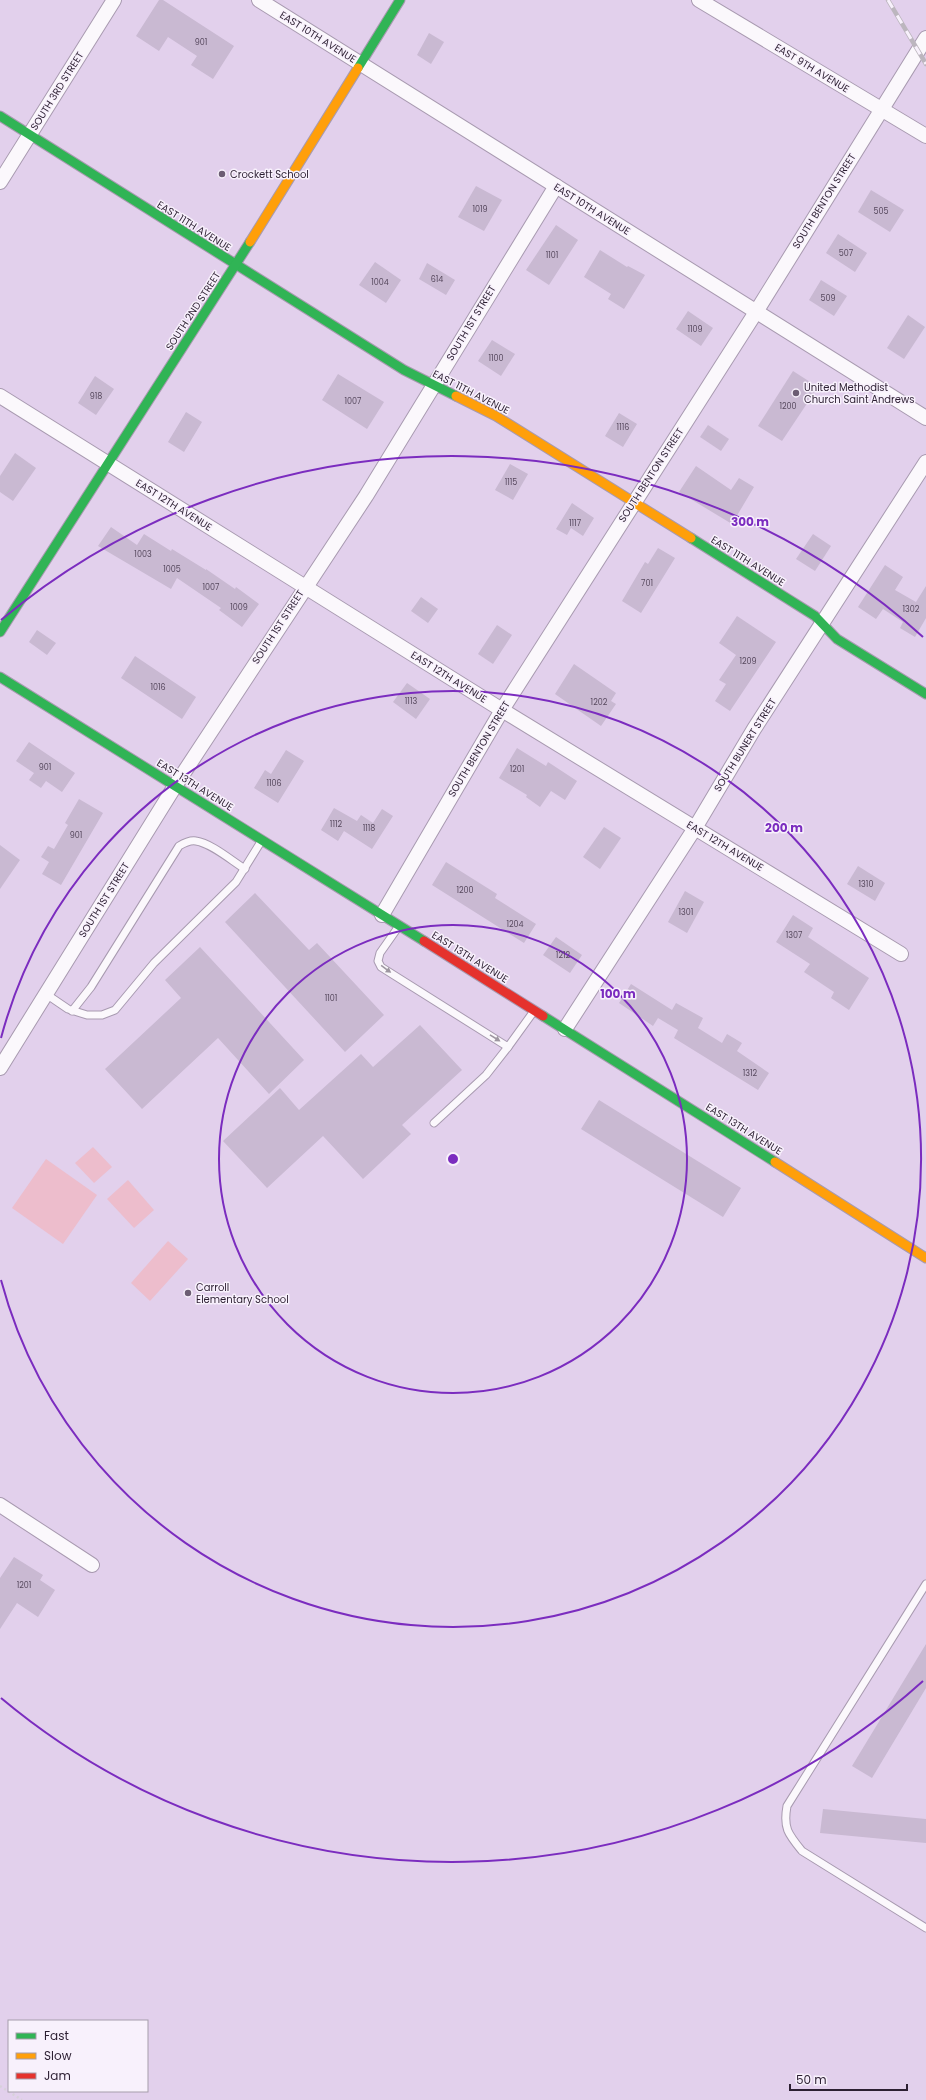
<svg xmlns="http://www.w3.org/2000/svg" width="926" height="2100" viewBox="0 0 926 2100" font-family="Poppins,sans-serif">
	<rect width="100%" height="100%" fill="#e2d0ec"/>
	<g fill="#edbdcc">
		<polygon points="93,1147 112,1167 94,1183 75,1163"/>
		<polygon points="46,1159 97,1195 63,1244 12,1208"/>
		<polygon points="128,1180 154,1210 134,1228 107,1199"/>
		<polygon points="168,1241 188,1259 150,1301 131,1283"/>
	</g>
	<g fill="#c9b9d2">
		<polygon points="159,0 163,0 234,46 213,79 191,65 197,56 168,37 159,51 136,36"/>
		<polygon points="429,33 444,42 431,64 417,55"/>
		<polygon points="476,186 502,200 484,231 458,217"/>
		<polygon points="871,190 904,210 890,232 858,212"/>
		<polygon points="556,225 578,240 549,285 526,270"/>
		<polygon points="838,234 867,253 855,272 826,253"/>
		<polygon points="600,250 627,267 628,266 645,275 624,309 608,299 611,294 584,277"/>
		<polygon points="375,262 401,280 386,303 359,285"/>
		<polygon points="427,263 455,280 446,295 419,279"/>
		<polygon points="821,280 847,296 834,316 809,300"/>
		<polygon points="688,311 713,328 701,346 676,329"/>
		<polygon points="908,315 925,327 904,359 887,348"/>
		<polygon points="492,340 515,354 501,376 478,361"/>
		<polygon points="793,371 818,387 782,441 758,426"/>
		<polygon points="338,374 384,402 367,429 322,400"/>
		<polygon points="95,376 114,389 96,415 78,403"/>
		<polygon points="186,412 202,422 184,452 168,442"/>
		<polygon points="619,413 637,424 623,447 605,436"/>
		<polygon points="708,425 729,439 721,451 700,437"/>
		<polygon points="15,453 36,468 13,501 0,492 0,476"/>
		<polygon points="510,464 528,474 513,500 495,490"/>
		<polygon points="696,466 731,490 739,478 754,487 732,524 679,492"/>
		<polygon points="572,503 594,518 583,536 571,528 567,535 556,529"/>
		<polygon points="111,527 137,545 144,534 171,551 172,549 206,570 206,569 235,589 236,587 259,604 242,627 219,610 221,608 177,578 171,589 98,546"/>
		<polygon points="813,534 831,546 815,571 796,559"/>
		<polygon points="658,548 675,558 641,613 622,601 645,562 648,564"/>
		<polygon points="885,565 903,577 895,590 916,602 926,586 926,618 915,637 900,628 903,622 883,609 876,619 858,607"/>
		<polygon points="421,597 438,609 428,623 411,611"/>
		<polygon points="737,616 776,642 730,711 715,701 726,684 719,680 736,655 719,643"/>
		<polygon points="497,625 512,635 493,664 478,654"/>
		<polygon points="37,630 56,643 47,655 29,642"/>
		<polygon points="135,656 196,697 182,719 121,678"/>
		<polygon points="574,664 616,693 611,701 616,704 601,726 555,694"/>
		<polygon points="407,683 430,699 416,719 393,702"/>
		<polygon points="29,742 75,773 62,792 46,781 41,788 29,780 34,773 16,761"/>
		<polygon points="517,748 546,766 548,762 577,781 565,800 551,791 540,807 526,797 527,795 499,778"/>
		<polygon points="286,750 304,761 278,803 254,788 265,770 271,774"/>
		<polygon points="79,799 103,813 61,885 42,874 49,862 41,857 48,846 54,849 68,825 65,823"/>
		<polygon points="334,808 357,821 361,815 373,823 382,809 393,816 372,849 344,831 338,841 321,830"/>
		<polygon points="604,827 621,838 600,869 583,857"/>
		<polygon points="0,845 20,860 0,889"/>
		<polygon points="446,862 497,894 495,898 536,924 524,943 432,885"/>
		<polygon points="858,866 885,883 875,901 847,884"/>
		<polygon points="685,891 704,902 687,933 668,922"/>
		<polygon points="255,893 309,950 317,943 384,1015 345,1052 225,922"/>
		<polygon points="793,915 813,928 808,937 869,978 849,1010 831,998 834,992 804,972 810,964 776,942"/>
		<polygon points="556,937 582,955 570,973 543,955"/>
		<polygon points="200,947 304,1060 269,1094 218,1038 142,1109 105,1069 181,998 165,980"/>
		<polygon points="631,984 672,1010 676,1003 703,1018 698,1028 722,1043 727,1034 742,1043 737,1051 769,1073 758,1090 674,1038 678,1030 658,1018 653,1026 619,1003"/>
		<polygon points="420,1025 462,1070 402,1125 411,1134 363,1179 323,1136 267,1188 223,1141 280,1088 299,1110 361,1054 373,1067"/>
		<polygon points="599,1100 741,1188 723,1217 581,1129"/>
		<polygon points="14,1557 43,1575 40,1580 55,1590 38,1617 17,1603 0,1629 0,1578"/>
		<polygon points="926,1644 926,1688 872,1778 852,1766"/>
		<polygon points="823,1809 926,1819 926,1843 820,1833"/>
	</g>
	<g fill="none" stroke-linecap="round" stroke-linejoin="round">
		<g stroke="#a89ab0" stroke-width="9">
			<g id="lane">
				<polyline points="399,926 380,953 378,961 381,967 508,1047 534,1011"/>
				<polyline points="46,994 68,1009 87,1015 102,1015 115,1010 154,963 236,882 262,840"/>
				<path d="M 72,1011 L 91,987 L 179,846 C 184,843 190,840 196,841 C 211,843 232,861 245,869"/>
				<polyline points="434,1123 486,1075 508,1047"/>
				<path d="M 926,1584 L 787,1806 C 783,1828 788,1834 802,1851 L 926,1928"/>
			</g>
		</g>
		<g stroke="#a89ab0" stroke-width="16">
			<g id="street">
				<polyline points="259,0 926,418"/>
				<polyline points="699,0 926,136"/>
				<polyline points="0,182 114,0"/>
				<polyline points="0,396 502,710 901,954"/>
				<polyline points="382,915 502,710 756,312 926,38"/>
				<polyline points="565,1029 695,828 754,729 926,462"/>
				<polyline points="0,1068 175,786 366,496 556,186"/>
				<polyline points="0,1505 92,1565"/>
			</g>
		</g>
		<g stroke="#a89ab0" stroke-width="11">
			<g id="fast">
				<polyline points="358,68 400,0"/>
				<polyline points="0,116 404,370 456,396"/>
				<polyline points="691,538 815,616 837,639 926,694"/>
				<polyline points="0,632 250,242"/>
				<polyline points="0,677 424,941"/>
				<polyline points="543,1016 775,1162"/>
			</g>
		</g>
		<g stroke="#a89ab0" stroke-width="11">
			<g id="slow">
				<polyline points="250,242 358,68"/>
				<polyline points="456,396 496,416 691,538"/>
				<polyline points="775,1162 926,1258"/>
			</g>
		</g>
		<g stroke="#a89ab0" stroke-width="11">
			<polyline id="jam" points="424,941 543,1016"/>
		</g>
		<polyline stroke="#d7d1da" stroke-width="2.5" stroke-dasharray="2 3" stroke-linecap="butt" points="0,2086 22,2100"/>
		<use href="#lane" stroke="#fbf8fc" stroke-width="7"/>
		<use href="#street" stroke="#fbf8fc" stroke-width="14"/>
		<use href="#fast" stroke="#30b455" stroke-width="9"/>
		<use href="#slow" stroke="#ff9f0a" stroke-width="9"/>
		<use href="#jam" stroke="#e5322d" stroke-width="9"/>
		<g stroke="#bcb6be" stroke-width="4.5">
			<polyline id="rail" points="888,0 926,64"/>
		</g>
		<use href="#rail" stroke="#f8f1fc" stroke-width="3" stroke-dasharray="9" stroke-linecap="butt"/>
	</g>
	<defs><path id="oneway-solid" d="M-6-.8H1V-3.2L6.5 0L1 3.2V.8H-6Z"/></defs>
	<g fill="#9e96a1">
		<use href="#oneway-solid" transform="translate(386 969) rotate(36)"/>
		<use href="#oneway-solid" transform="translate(495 1038) rotate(32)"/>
	</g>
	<g fill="none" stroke="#7b2cbf" stroke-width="2">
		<circle cx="453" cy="1159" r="234"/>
		<path d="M1 1038A468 468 0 1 1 1 1280"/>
		<path d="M923 1681A703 703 0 0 1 1 1698M1 620A703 703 0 0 1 923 637"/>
	</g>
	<g fill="#6c5d73" stroke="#f8f1fc" stroke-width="1.5">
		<circle cx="222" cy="174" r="4"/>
		<circle cx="796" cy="393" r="4"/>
		<circle cx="188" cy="1293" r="4"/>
	</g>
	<g text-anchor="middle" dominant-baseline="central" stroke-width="3" stroke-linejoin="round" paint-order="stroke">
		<g font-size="8" fill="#57495e">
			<text x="201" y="42">901</text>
			<text x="480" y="209">1019</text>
			<text x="881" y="211">505</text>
			<text x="846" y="253">507</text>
			<text x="552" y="255">1101</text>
			<text x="437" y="279">614</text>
			<text x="380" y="282">1004</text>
			<text x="828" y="298">509</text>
			<text x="695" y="329">1109</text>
			<text x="496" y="358">1100</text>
			<text x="96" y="396">918</text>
			<text x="353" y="401">1007</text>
			<text x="788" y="406">1200</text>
			<text x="623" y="427">1116</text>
			<text x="511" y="482">1115</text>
			<text x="575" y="523">1117</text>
			<text x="143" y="554">1003</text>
			<text x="172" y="569">1005</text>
			<text x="647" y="583">701</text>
			<text x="211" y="587">1007</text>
			<text x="239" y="607">1009</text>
			<text x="911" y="609">1302</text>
			<text x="748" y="661">1209</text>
			<text x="158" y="687">1016</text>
			<text x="411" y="701">1113</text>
			<text x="599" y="702">1202</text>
			<text x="45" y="767">901</text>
			<text x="517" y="769">1201</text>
			<text x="274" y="783">1106</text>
			<text x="336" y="824">1112</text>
			<text x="369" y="828">1118</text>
			<text x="76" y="835">901</text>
			<text x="866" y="884">1310</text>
			<text x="465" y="890">1200</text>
			<text x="686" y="912">1301</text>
			<text x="515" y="924">1204</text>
			<text x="794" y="935">1307</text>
			<text x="563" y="955">1212</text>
			<text x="331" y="998">1101</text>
			<text x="750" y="1073">1312</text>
			<text x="24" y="1585">1201</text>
		</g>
		<g font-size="10" fill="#2c1f32" stroke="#f8f1fc">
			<text transform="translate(318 37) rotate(32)">EAST 10TH AVENUE</text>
			<text transform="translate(812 68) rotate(31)">EAST 9TH AVENUE</text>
			<text transform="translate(57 91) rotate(-58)">SOUTH 3RD STREET</text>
			<text transform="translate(824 201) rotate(-58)">SOUTH BENTON STREET</text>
			<text transform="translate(592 209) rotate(32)">EAST 10TH AVENUE</text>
			<text transform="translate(194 226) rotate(32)">EAST 11TH AVENUE</text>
			<text transform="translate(193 311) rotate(-57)">SOUTH 2ND STREET</text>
			<text transform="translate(471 323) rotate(-59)">SOUTH 1ST STREET</text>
			<text transform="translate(471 392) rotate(27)">EAST 11TH AVENUE</text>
			<text transform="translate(651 475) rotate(-57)">SOUTH BENTON STREET</text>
			<text transform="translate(174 505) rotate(32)">EAST 12TH AVENUE</text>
			<text transform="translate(748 561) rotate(32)">EAST 11TH AVENUE</text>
			<text transform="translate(278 627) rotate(-57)">SOUTH 1ST STREET</text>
			<text transform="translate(449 677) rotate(32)">EAST 12TH AVENUE</text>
			<text transform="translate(745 745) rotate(-58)">SOUTH BUNERT STREET</text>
			<text transform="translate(479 749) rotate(-59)">SOUTH BENTON STREET</text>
			<text transform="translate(195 785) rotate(32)">EAST 13TH AVENUE</text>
			<text transform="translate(725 846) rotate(31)">EAST 12TH AVENUE</text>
			<text transform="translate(104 900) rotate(-58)">SOUTH 1ST STREET</text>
			<text transform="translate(470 957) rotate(32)">EAST 13TH AVENUE</text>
			<text transform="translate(744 1129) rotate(32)">EAST 13TH AVENUE</text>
		</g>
		<g font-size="10" fill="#2c1f32" stroke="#f8f1fc" text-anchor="start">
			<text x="230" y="174">Crockett School</text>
			<text x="804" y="387">United Methodist<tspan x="804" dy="12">Church Saint Andrews</tspan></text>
			<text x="196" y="1287">Carroll<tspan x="196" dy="12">Elementary School</tspan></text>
		</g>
	</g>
	<circle cx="453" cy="1159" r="6" fill="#7b2cbf" stroke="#f8f1fc" stroke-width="2"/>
	<g font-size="12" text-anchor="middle" font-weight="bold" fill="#7b2cbf" stroke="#f8f1fc" stroke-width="3" stroke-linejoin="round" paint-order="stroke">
		<text x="750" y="526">300 m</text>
		<text x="784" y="832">200 m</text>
		<text x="618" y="998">100 m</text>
	</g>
	<rect x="8" y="2020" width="140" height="72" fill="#f8f1fc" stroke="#a69dab"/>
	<rect x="16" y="2033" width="20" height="6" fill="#30b455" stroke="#a69dab"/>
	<text x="44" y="2040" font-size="12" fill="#2c1f32">Fast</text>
	<rect x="16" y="2053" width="20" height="6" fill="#ff9f0a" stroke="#a69dab"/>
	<text x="44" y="2060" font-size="12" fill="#2c1f32">Slow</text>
	<rect x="16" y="2073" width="20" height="6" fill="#e5322d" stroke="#a69dab"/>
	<text x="44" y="2080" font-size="12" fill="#2c1f32">Jam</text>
	<path d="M790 2084v6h117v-6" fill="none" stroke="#2c1f32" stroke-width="2"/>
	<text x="796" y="2084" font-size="12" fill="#2c1f32" stroke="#f8f1fc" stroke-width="3" paint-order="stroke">50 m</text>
</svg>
